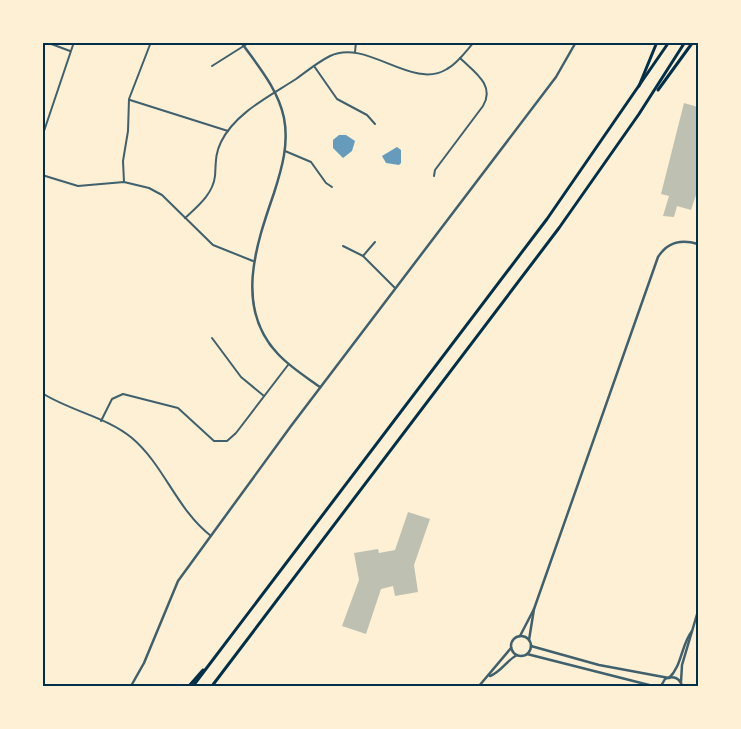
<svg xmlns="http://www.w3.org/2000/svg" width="741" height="729" viewBox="0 0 741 729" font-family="'PT Sans',sans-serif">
	<rect width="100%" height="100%" fill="#fdf0d5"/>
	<g fill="#669bbc">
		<polygon points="339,135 346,135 355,141 352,151 343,158 333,148 333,140"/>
		<polygon points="397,147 401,150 401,163 399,165 386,163 382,156"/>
	</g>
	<g fill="#bec0b2">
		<polygon points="684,103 698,107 698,192 697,192 691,210 677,206 674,217 663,216 669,196 661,194"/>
		<polygon points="408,512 430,519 414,565 418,592 395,596 393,586 381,589 366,634 342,626 359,580 354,553 378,549 379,553 395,550"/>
	</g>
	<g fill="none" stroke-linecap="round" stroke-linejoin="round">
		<g stroke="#3f606c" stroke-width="2">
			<polyline points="46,42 70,51"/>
			<polyline points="355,52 356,42"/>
			<polyline points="212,66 250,42"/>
			<polyline points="314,66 337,99 367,115 375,124"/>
			<polyline points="130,100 228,131"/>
			<polyline points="42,137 74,42"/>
			<polyline points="285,151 311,162 326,183 332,187"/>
			<polyline points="42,175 78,186 124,182 149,188 162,195 213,245 253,261"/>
			<path d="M 434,176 L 435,170 L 483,106 C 496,85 473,71 460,58"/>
			<polyline points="124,182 123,161 128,131 129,99 151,42"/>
			<path d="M 185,218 C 198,206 213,194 215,176 C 216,163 215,154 221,142 C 235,113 270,96 296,79 C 307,71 318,62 330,56 C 367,38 412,91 447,69 C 458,63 466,51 474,42"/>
			<polyline points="343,246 363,256 395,288"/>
			<polyline points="363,256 375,242"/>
			<polyline points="212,338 241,377 264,396"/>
			<path d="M 42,393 C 70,411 107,417 132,438 C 164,465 177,510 211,536"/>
			<polyline points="101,421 112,399 123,394 178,408 214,441 227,441 236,433 288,365"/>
		</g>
		<g stroke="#3f606c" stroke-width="2.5">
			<path d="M 241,42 C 258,66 278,89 284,118 C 289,144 282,168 274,193 C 256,245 234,308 278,354 C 290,367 306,377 320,387"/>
			<circle cx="521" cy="646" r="10"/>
			<polyline points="520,636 534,609"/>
			<path d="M 529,640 L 534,609 L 658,257 C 668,241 682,239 698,244"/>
			<path d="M 531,646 L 599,665 L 669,678 C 682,666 681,645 692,631"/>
			<polyline points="527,654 653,686"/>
			<path d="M 490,676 C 501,672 507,660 517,655"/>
			<polyline points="681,682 682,665 698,611"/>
			<polyline points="131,686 144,663 178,581 291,426 556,77 576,42"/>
			<polyline points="479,686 511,648"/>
			<path d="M 661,686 L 665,679 C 673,675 680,678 682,686"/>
		</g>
		<g stroke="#003049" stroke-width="3">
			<polyline points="639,86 657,42"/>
			<polyline points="658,90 693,42"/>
			<polyline points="189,686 203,670"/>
			<polyline points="193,686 547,219 669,42"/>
			<polyline points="212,686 559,228 639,114 685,42"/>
		</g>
	</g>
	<rect width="741" height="729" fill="none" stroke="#fdf0d5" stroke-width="88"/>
	<rect x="44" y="44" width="653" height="641" fill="none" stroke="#003049" stroke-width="2"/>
</svg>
